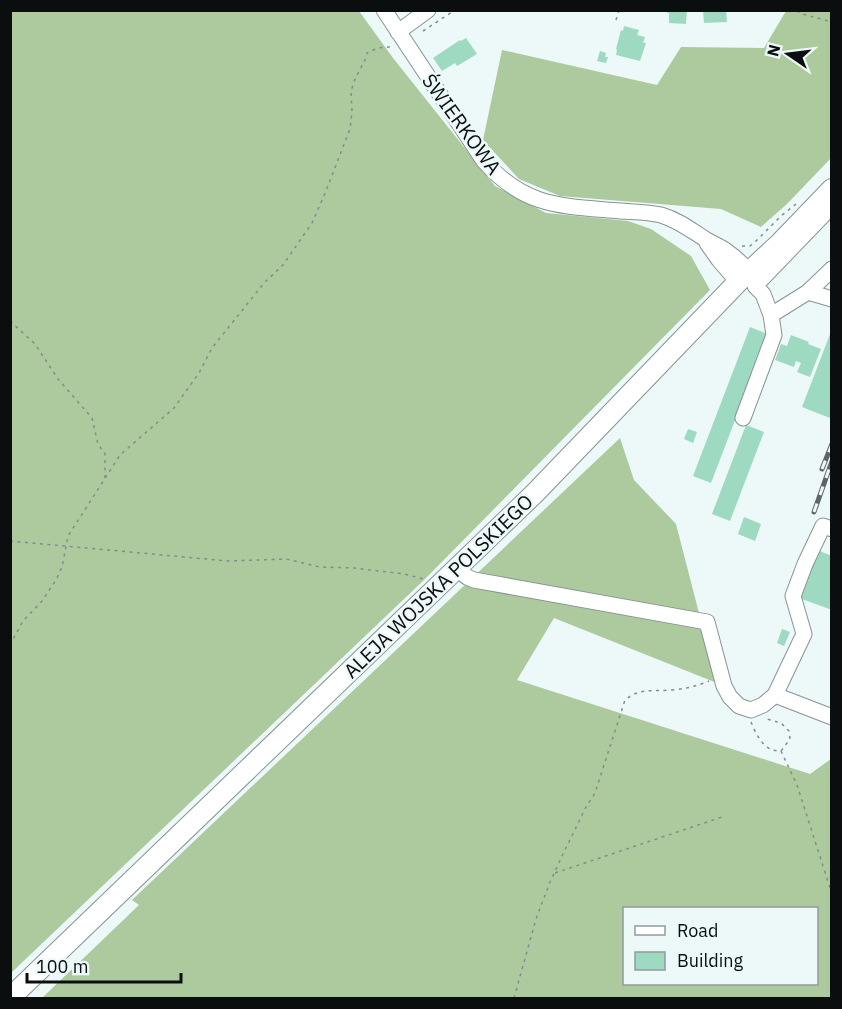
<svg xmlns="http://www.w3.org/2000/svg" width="842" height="1009" viewBox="0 0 842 1009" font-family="'IBM Plex Sans',sans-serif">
	<rect width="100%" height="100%" fill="#edf8f9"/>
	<g fill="#acca9d" fill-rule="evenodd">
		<polygon points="11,11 359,11 393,58 495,186 546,213 628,221 651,229 691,256 710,290 424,580 11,973"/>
		<polygon points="786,11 831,11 831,158 787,204 761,227 721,209 560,196 519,179 483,140 502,50 657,85 681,47 764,48"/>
		<path d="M 620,438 L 634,480 L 676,524 L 717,683 L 554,618 L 517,680 L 810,774 L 831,759 L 831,998 L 42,998 L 139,905 L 132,900 ZM 624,908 L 816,908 L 816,984 L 624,984 Z"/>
	</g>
	<g fill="#9ed9c1">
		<polygon points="667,10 687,10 686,24 669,23 669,13 667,13"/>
		<polygon points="703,10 726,10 727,22 704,23"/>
		<polygon points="624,26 639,30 637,35 645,37 643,43 646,43 640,61 616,55 617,50 616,49 621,30 623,31"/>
		<polygon points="466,38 477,54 457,66 455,63 442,71 433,58 460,40 461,41"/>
		<polygon points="600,51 606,53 605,57 608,57 606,63 597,61"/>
		<polygon points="750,327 768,334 711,483 693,476"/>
		<polygon points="832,329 832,414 830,418 802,407"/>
		<polygon points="791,335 809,342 808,344 821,349 810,377 797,372 801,363 796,361 794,367 775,360 781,344 787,346"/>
		<polygon points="746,425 764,432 730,521 712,514"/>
		<polygon points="688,429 697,432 693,443 684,439"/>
		<polygon points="744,517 761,524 755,541 738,534"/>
		<polygon points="817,550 832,556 832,610 799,598"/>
		<polygon points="782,629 790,632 784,646 777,643"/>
	</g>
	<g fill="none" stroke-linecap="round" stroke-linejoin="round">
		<g stroke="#889394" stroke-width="17">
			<g id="minor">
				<path d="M 384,10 L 484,161 C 525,208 563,206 620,211 C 634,212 648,212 661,215 C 678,220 691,230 705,239 C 713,244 722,247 729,253 C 736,258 743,265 749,271"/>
				<polyline points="398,32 428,10"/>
				<polyline points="707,243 719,260 738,282"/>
				<polyline points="808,292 832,269"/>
				<polyline points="771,315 808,292 832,299"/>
				<polyline points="743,418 774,335 771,315 763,294 755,286 832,206"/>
				<polyline points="457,569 467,577 474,580 707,622 724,686 730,697 739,706 751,710 763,705 775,695 832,717"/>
				<polyline points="775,695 804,634 793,596 805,564 823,526 832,529"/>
			</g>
		</g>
		<g stroke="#889394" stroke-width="22">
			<polyline id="major" points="10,998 535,493 738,282 781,242 832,189"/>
		</g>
		<g stroke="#848c8c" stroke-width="1.5" stroke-dasharray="3 4.5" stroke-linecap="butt">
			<polyline points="793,10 798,13"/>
			<polyline points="798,10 799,13 832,22"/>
			<polyline points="616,20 619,10"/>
			<polyline points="423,31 455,10"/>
			<polyline points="742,246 750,246 754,243 781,216 796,204"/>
			<polyline points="10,321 35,344 58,379 92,418 98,444 105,454 105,478"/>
			<polyline points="10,541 228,561 286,559 320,567 354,568 404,574 424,579"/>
			<polyline points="10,645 23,621 42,601 56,580 62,567 68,536 120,455 174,408 199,373 212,348 264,283 283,265 312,223 326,191 350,129 352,112 351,91 355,79 365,60 367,53 378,48 389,47 392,43"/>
			<path d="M 751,722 C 757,736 764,752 781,751 L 790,739 L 789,731 L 781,723 L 767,719"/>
			<polyline points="781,751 797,785 832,894"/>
			<polyline points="555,873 725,816"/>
			<path d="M 514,998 L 536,919 L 550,882 L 563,854 L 586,807 L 595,793 L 625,700 C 641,687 652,692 671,690 C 685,689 697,686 709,681"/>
		</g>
		<use href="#minor" stroke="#fff" stroke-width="15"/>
		<use href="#major" stroke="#fff" stroke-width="20"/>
		<g stroke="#5f6566" stroke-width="5">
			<g id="rail">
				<polyline points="822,469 832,444"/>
				<polyline points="814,512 832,461"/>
			</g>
		</g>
		<use href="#rail" stroke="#edf8f9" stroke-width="3" stroke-dasharray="9" stroke-linecap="butt"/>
	</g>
	<g text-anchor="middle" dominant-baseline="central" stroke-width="5" stroke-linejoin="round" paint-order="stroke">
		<g font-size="20" fill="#0a0e0e" stroke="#edf8f9">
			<text transform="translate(462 124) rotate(54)">ŚWIERKOWA</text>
			<text transform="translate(438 586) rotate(-44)">ALEJA WOJSKA POLSKIEGO</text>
		</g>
	</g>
	<rect width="842" height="1009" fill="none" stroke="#0a0e0e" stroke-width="24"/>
	<rect x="623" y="907" width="195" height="78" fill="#edf8f9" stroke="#929a9b" stroke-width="1.5"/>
	<rect x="635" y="926" width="30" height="9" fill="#ffffff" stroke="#929a9b" stroke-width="1.5"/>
	<text x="677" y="937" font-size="18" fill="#0a0e0e">Road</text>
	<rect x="635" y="952" width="30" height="18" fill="#9ed9c1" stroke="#929a9b" stroke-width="1.5"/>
	<text x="677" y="967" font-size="18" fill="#0a0e0e">Building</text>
	<g transform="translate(788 54) rotate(284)" stroke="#edf8f9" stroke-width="4.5" paint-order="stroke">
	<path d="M0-4.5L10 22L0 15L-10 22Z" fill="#0a0e0e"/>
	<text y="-9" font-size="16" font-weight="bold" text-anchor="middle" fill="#0a0e0e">N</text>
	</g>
	<path d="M27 973v9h154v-9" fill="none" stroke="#0a0e0e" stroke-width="3"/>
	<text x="36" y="973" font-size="18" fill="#0a0e0e" stroke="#edf8f9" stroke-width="4.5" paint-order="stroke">100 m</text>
</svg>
